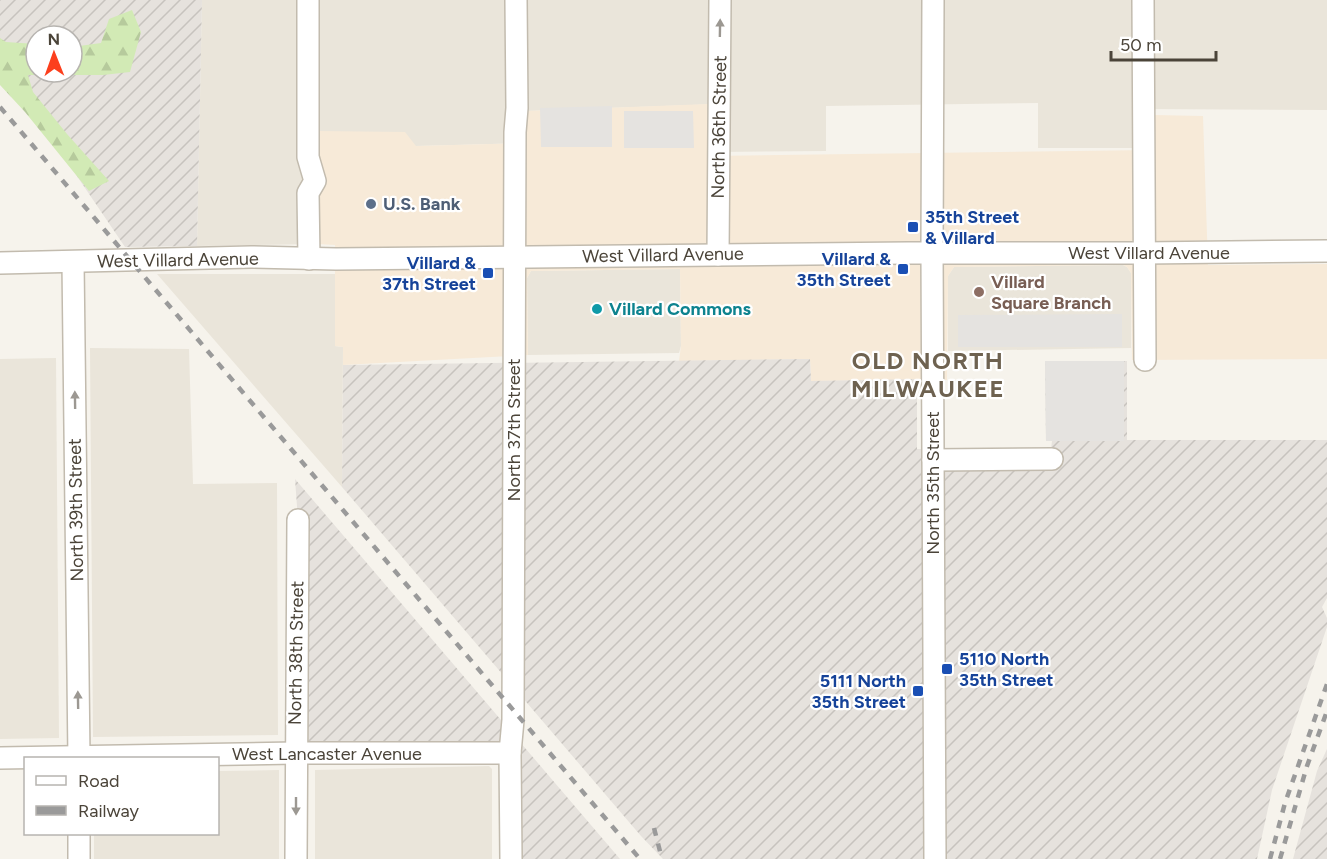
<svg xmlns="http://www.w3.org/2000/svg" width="1327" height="859" viewBox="0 0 1327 859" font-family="Figtree,sans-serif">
	<defs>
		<pattern id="industrial-furrows" width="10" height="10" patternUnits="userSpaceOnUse" patternTransform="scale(1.5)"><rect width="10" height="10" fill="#e6e2dd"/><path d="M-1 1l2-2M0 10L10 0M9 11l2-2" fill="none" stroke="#c7c3be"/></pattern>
		<pattern id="forest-firs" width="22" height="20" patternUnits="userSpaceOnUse" patternTransform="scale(1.5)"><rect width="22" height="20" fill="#d2eab5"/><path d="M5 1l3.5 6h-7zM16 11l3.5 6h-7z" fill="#b6ca9c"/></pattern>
	</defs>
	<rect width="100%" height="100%" fill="#f6f3ec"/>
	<g fill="#eae5da">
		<polygon points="202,0 1327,0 1327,110 1144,109 1144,148 1038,148 1038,103 826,106 826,151 719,152 719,104 526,111 526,143 416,146 318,244 197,246"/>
		<polygon points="1123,265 1127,267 1131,273 1131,348 948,351 948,276 954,267"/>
		<polygon points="680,269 681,346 679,353 528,355 527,278 531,271"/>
		<polygon points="157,274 335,274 335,346 343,347 342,487"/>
		<polygon points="90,348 189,349 193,484 277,483 278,735 93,737"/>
		<polygon points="56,358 59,738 0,739 0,359"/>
		<polygon points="489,766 492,769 492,859 315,859 315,770"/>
		<polygon points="279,770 279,859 94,859 94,834 218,834 218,771"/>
	</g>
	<polygon fill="#f7ead8" points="708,104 710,156 1153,150 1154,115 1203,116 1208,265 1327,264 1327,359 1132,360 1131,273 1127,267 1123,265 954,267 948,276 947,380 811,381 810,359 679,361 681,346 680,269 531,271 527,278 528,355 343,365 343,347 335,346 335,245 318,244 318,131 405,132 416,146 526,143 526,111"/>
	<g fill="url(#industrial-furrows)" fill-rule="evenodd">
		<path d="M 0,0 L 202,0 L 197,246 L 125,247 L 64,157 L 0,71 ZM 36,36 L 72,36 L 72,72 L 36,72 Z"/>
		<polygon points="810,359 811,381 917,379 917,449 1051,449 1052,441 1046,441 1045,361 1127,361 1127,440 1327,440 1327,598 1322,607 1327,618 1327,627 1272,790 1257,859 663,859 641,836 342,487 343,365"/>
		<polygon points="295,479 620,859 511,859 510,754 295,753 298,520"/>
		<polygon points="1327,749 1327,859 1293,859 1317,771"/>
	</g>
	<polygon fill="url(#forest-firs)" points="132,10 141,32 130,72 103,75 28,75 33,92 67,134 109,181 89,191 25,112 0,85 0,38 6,42 36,44 36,72 72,72 72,47 101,43 109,19"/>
	<g fill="#e5e3e0">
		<polygon points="612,106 612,147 541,147 540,108"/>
		<polygon points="624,111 693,111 694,148 624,148"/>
		<polygon points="1122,314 1122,347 958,347 958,315"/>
		<polygon points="1045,361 1124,361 1124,441 1046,441"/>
	</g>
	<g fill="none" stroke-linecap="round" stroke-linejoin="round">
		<g stroke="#c2bbae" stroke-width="24">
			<g id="minor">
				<polyline points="308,0 308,157 315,181 308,193 309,259"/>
				<polyline points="933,0 932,253 935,859"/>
				<polyline points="1143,0 1145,360"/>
				<polyline points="718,255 720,0"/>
				<polyline points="73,262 79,758"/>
				<polyline points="0,263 251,257 336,259 908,253 1144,253 1327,251"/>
				<polyline points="933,460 1052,459"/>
				<polyline points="0,758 295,753 510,753"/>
				<polyline points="79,834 79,859"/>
				<polyline points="296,859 298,520"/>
				<polyline points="511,859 510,753 513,720 515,132 517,108 516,0"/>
			</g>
		</g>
		<use href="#minor" stroke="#fff" stroke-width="21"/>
		<g stroke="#9a9a9a" stroke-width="4.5" stroke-dasharray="8 8" stroke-linecap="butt">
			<polyline points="0,107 640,859"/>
			<polyline points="654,828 662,859"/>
			<polyline points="1270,859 1285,803 1327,684"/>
			<polyline points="1280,859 1307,766 1327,711"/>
		</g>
	</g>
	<defs><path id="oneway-solid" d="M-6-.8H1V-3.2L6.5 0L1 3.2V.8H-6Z" transform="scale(1.5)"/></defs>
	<g fill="#9c9892">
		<use href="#oneway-solid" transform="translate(720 28) rotate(-89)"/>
		<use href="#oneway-solid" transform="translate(75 400) rotate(-91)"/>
		<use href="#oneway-solid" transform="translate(78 700) rotate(-91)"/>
		<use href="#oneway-solid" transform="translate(296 806) rotate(90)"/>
	</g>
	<circle fill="#5c6f8a" stroke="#fff" stroke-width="2" cx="371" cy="204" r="6"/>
	<g fill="#1a4fb4" stroke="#fff" stroke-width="2">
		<rect x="907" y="221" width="12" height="12" rx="3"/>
		<rect x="897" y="263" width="12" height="12" rx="3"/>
		<rect x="482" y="267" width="12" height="12" rx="3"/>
		<rect x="941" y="663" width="12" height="12" rx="3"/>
		<rect x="912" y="685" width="12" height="12" rx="3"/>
	</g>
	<circle fill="#8d6e63" stroke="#fff" stroke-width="2" cx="979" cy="292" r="6"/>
	<circle fill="#0f9aa8" stroke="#fff" stroke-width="2" cx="597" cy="309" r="6"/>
	<g text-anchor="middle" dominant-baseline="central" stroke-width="4.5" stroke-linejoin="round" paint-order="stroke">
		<g font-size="18" fill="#4b4439" stroke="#fff">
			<text transform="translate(719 127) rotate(-89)">North 36th Street</text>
			<text x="1149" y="253">West Villard Avenue</text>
			<text transform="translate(663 255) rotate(-1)">West Villard Avenue</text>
			<text transform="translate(178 260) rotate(-1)">West Villard Avenue</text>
			<text transform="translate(514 430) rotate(-90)">North 37th Street</text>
			<text transform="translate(933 483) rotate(-90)">North 35th Street</text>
			<text transform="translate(76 510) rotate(-91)">North 39th Street</text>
			<text transform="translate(296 653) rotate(-89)">North 38th Street</text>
			<text x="327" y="754">West Lancaster Avenue</text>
		</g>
		<g font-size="18" font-weight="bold" fill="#4e5e75" stroke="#fff" text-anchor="start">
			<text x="383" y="204">U.S. Bank</text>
		</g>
		<g font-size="18" font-weight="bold" fill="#164399" stroke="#fff" text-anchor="end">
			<text x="925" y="217" text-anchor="start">35th Street<tspan x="925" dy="21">&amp; Villard</tspan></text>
			<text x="891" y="259">Villard &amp;<tspan x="891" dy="21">35th Street</tspan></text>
			<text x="476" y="263">Villard &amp;<tspan x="476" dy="21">37th Street</tspan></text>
			<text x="959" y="659" text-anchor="start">5110 North<tspan x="959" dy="21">35th Street</tspan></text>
			<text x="906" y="681">5111 North<tspan x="906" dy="21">35th Street</tspan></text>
		</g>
		<g font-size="18" font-weight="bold" fill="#785e54" stroke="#fff" text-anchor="start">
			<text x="991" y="282">Villard<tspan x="991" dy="21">Square Branch</tspan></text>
		</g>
		<g font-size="18" font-weight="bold" fill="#0d838f" stroke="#fff" text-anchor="start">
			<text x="609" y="309">Villard Commons</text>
		</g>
		<g font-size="24" font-weight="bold" letter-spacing="1.5" fill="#6e6250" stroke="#fff">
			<text x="928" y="360">OLD NORTH<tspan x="928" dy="28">MILWAUKEE</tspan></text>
		</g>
	</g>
	<rect x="24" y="757" width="195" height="78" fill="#ffffff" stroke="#b7b4b0" stroke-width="1.5"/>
	<rect x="36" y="776" width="30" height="9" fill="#ffffff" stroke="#b7b4b0" stroke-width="1.5"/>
	<text x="78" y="787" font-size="18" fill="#4b4439">Road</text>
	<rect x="36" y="806" width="30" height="9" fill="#9a9a9a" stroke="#b7b4b0" stroke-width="1.5"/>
	<text x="78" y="817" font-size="18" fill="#4b4439">Railway</text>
	<g transform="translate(54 54) rotate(359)"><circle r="28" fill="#ffffff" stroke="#b7b4b0" stroke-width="1.5"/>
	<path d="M0-4.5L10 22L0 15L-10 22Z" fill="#fc3f1d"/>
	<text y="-9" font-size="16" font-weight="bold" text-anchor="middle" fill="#4b4439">N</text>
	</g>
	<path d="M1111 51v9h105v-9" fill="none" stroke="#4b4439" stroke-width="3"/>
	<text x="1120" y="51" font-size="18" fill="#4b4439" stroke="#ffffff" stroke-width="4.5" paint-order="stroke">50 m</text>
</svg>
